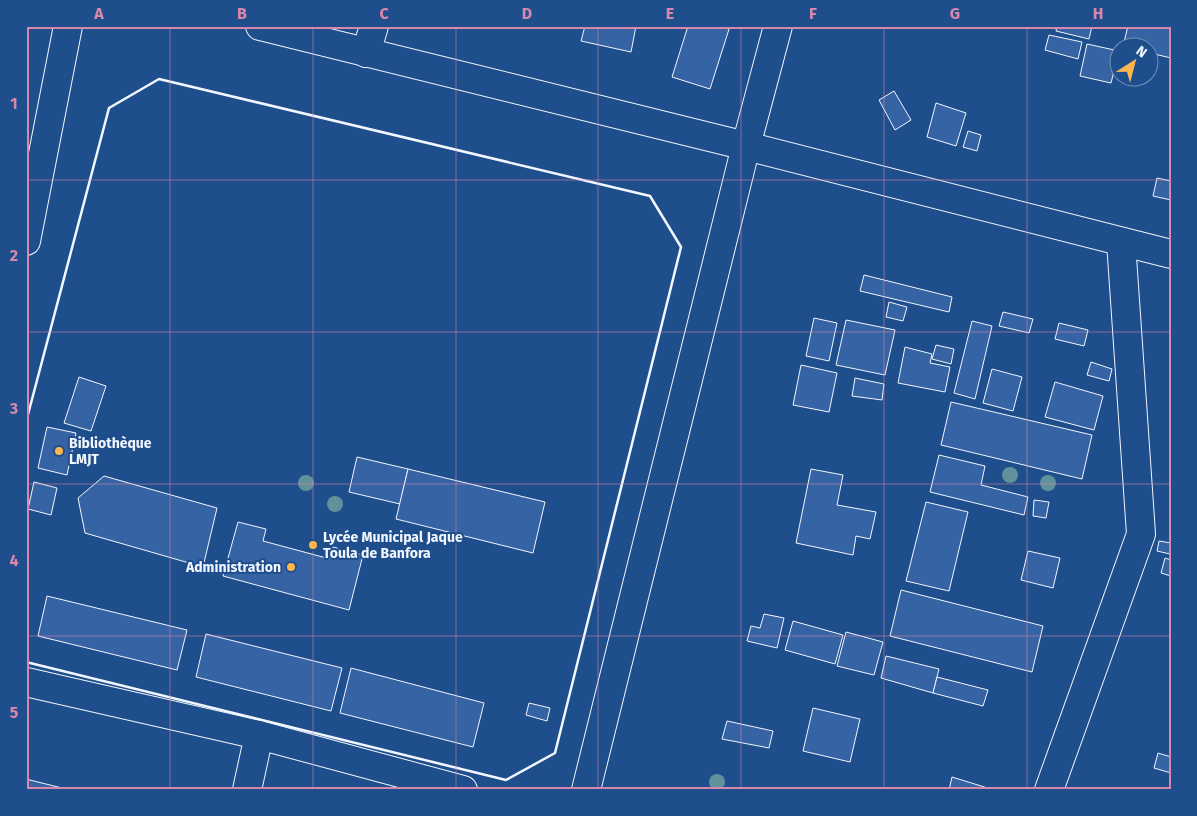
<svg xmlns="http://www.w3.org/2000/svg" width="1197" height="816" viewBox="0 0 1197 816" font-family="'Fira Sans',sans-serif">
	<rect width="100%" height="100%" fill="#1f4e8c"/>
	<g fill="#3563a3" stroke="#f2f6ff">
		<polygon points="585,26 636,26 631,52 581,41"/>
		<polygon points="688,26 730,26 710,89 672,77"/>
		<polygon points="1057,26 1092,26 1089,39 1056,31"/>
		<polygon points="1128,26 1171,26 1171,58 1150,53 1150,48 1123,46"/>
		<polygon points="1049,35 1082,42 1078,59 1045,50"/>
		<polygon points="1087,44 1119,51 1111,83 1080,76"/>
		<polygon points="894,91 911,120 895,130 879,100"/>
		<polygon points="936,103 966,113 956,146 927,137"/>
		<polygon points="968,131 981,135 977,151 963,147"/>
		<polygon points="1157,178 1171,181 1171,200 1153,196"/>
		<polygon points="864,275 952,297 949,312 860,291"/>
		<polygon points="889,302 907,307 903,321 886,317"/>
		<polygon points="1003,312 1033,319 1029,333 999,326"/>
		<polygon points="814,318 837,323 829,361 806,356"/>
		<polygon points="846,320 895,330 885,375 836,365"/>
		<polygon points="972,321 992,326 975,399 954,393"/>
		<polygon points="1059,323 1088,330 1084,346 1055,339"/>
		<polygon points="936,345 954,349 951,364 932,359"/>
		<polygon points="905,347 932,354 930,363 950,367 945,392 898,383"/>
		<polygon points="1091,362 1112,369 1109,381 1087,375"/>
		<polygon points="801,365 837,373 829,412 793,405"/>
		<polygon points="992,369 1022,377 1013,411 983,403"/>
		<polygon points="79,377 106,386 91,431 64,423"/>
		<polygon points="855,378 884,384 882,400 852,396"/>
		<polygon points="1055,382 1103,396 1094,430 1045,417"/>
		<polygon points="951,402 1092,435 1082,479 941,445"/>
		<polygon points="47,427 76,433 67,475 38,468"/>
		<polygon points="939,455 985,466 981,485 1028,497 1024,515 930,492"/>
		<polygon points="357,457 408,469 400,504 349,492"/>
		<polygon points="408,469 545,502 533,553 396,519"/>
		<polygon points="811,469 843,475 837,505 876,512 870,539 856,536 853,555 796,543"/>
		<polygon points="104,476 217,508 203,567 85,533 78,498"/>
		<polygon points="34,482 57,488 51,515 28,509"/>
		<polygon points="1034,500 1049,502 1046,518 1033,516"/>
		<polygon points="926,502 968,512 949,591 906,581"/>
		<polygon points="238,522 266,529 263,541 330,559 333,547 363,555 349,610 223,576"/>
		<polygon points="1159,541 1171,543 1170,554 1157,551"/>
		<polygon points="1028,551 1060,558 1053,588 1021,580"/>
		<polygon points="1165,558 1171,560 1171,576 1161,573"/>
		<polygon points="901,590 1043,626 1032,672 890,636"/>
		<polygon points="47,596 187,630 177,670 38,636"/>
		<polygon points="764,614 784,618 777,648 747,641 751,626 760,628"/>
		<polygon points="793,621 843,635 835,664 785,650"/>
		<polygon points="846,632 883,642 874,675 837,666"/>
		<polygon points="206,634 342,668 331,711 196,677"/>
		<polygon points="886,656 939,669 933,693 881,678"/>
		<polygon points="351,668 484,703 473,747 340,713"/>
		<polygon points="937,677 988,690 983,706 933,693"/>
		<polygon points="529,703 550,708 547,721 526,715"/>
		<polygon points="813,708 860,719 850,762 803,751"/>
		<polygon points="727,721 773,731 769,748 722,739"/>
		<polygon points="1158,753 1171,757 1171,773 1154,768"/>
		<polygon points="952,777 994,790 949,790"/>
		<polygon points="26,779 66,789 66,790 26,790"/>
	</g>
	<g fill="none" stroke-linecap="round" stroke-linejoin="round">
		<g stroke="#f2f6ff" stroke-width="30">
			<g id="minor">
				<polyline points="366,53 374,26"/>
				<polyline points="746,146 1171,254"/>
				<polyline points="26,241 68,26"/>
				<polyline points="26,682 259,735 463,790"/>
				<polyline points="247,790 259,735"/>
				<polyline points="1049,790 1141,534 1121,242"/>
			</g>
		</g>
		<g stroke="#f2f6ff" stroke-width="30">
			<g id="tertiary">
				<polyline points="260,26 746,146"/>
				<polyline points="586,790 746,146 778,26"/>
			</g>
		</g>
		<use href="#minor" stroke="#1f4e8c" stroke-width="28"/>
		<use href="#tertiary" stroke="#1f4e8c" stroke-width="28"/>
		<polyline stroke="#f2f6ff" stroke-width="2.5" points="26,422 109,108 159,79 650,196 681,247 555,753 506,780 26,662"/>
	</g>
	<g fill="#61919a">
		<circle cx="1010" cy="475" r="8"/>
		<circle cx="306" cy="483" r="8"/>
		<circle cx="1048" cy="483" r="8"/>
		<circle cx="335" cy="504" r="8"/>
		<circle cx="717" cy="782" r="8"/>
	</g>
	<path fill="none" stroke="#da87ad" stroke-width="1" stroke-opacity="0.55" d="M 170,26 L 170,790M 313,26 L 313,790M 456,26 L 456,790M 598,26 L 598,790M 741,26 L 741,790M 884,26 L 884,790M 1027,26 L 1027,790M 26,180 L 1171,180M 26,332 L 1171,332M 26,484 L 1171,484M 26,636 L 1171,636"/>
	<g fill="#ffb74d" stroke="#1f4e8c" stroke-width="2">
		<circle cx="59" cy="451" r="5"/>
		<circle cx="313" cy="545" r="5"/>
		<circle cx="291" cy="567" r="5"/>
	</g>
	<g text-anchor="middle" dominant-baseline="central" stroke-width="4" stroke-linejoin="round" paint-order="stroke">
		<g font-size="14" font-weight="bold" fill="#f2f6ff" stroke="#1f4e8c" text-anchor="start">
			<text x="69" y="443">Bibliothèque<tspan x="69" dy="16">LMJT</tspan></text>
			<text x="323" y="537">Lycée Municipal Jaque<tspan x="323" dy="16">Toula de Banfora</tspan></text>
			<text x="281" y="567" text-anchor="end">Administration</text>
		</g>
	</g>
	<rect width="1197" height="816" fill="none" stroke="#1f4e8c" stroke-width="55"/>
	<g transform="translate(1134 62) rotate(36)"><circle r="24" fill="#1f4e8c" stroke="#7391ba"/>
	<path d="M0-4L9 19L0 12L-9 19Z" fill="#ffb74d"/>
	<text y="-8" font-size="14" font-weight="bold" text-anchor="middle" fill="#f2f6ff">N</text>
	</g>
	<rect x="28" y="28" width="1142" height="760" fill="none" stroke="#da87ad" stroke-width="2"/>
	<g font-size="16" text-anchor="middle" font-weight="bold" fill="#da87ad">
		<text x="99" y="19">A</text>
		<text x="242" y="19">B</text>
		<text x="384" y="19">C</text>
		<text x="527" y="19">D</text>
		<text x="670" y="19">E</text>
		<text x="813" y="19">F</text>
		<text x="955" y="19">G</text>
		<text x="1098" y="19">H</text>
		<text x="14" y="109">1</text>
		<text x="14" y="261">2</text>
		<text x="14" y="414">3</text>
		<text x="14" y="566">4</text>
		<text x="14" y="718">5</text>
	</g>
</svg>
